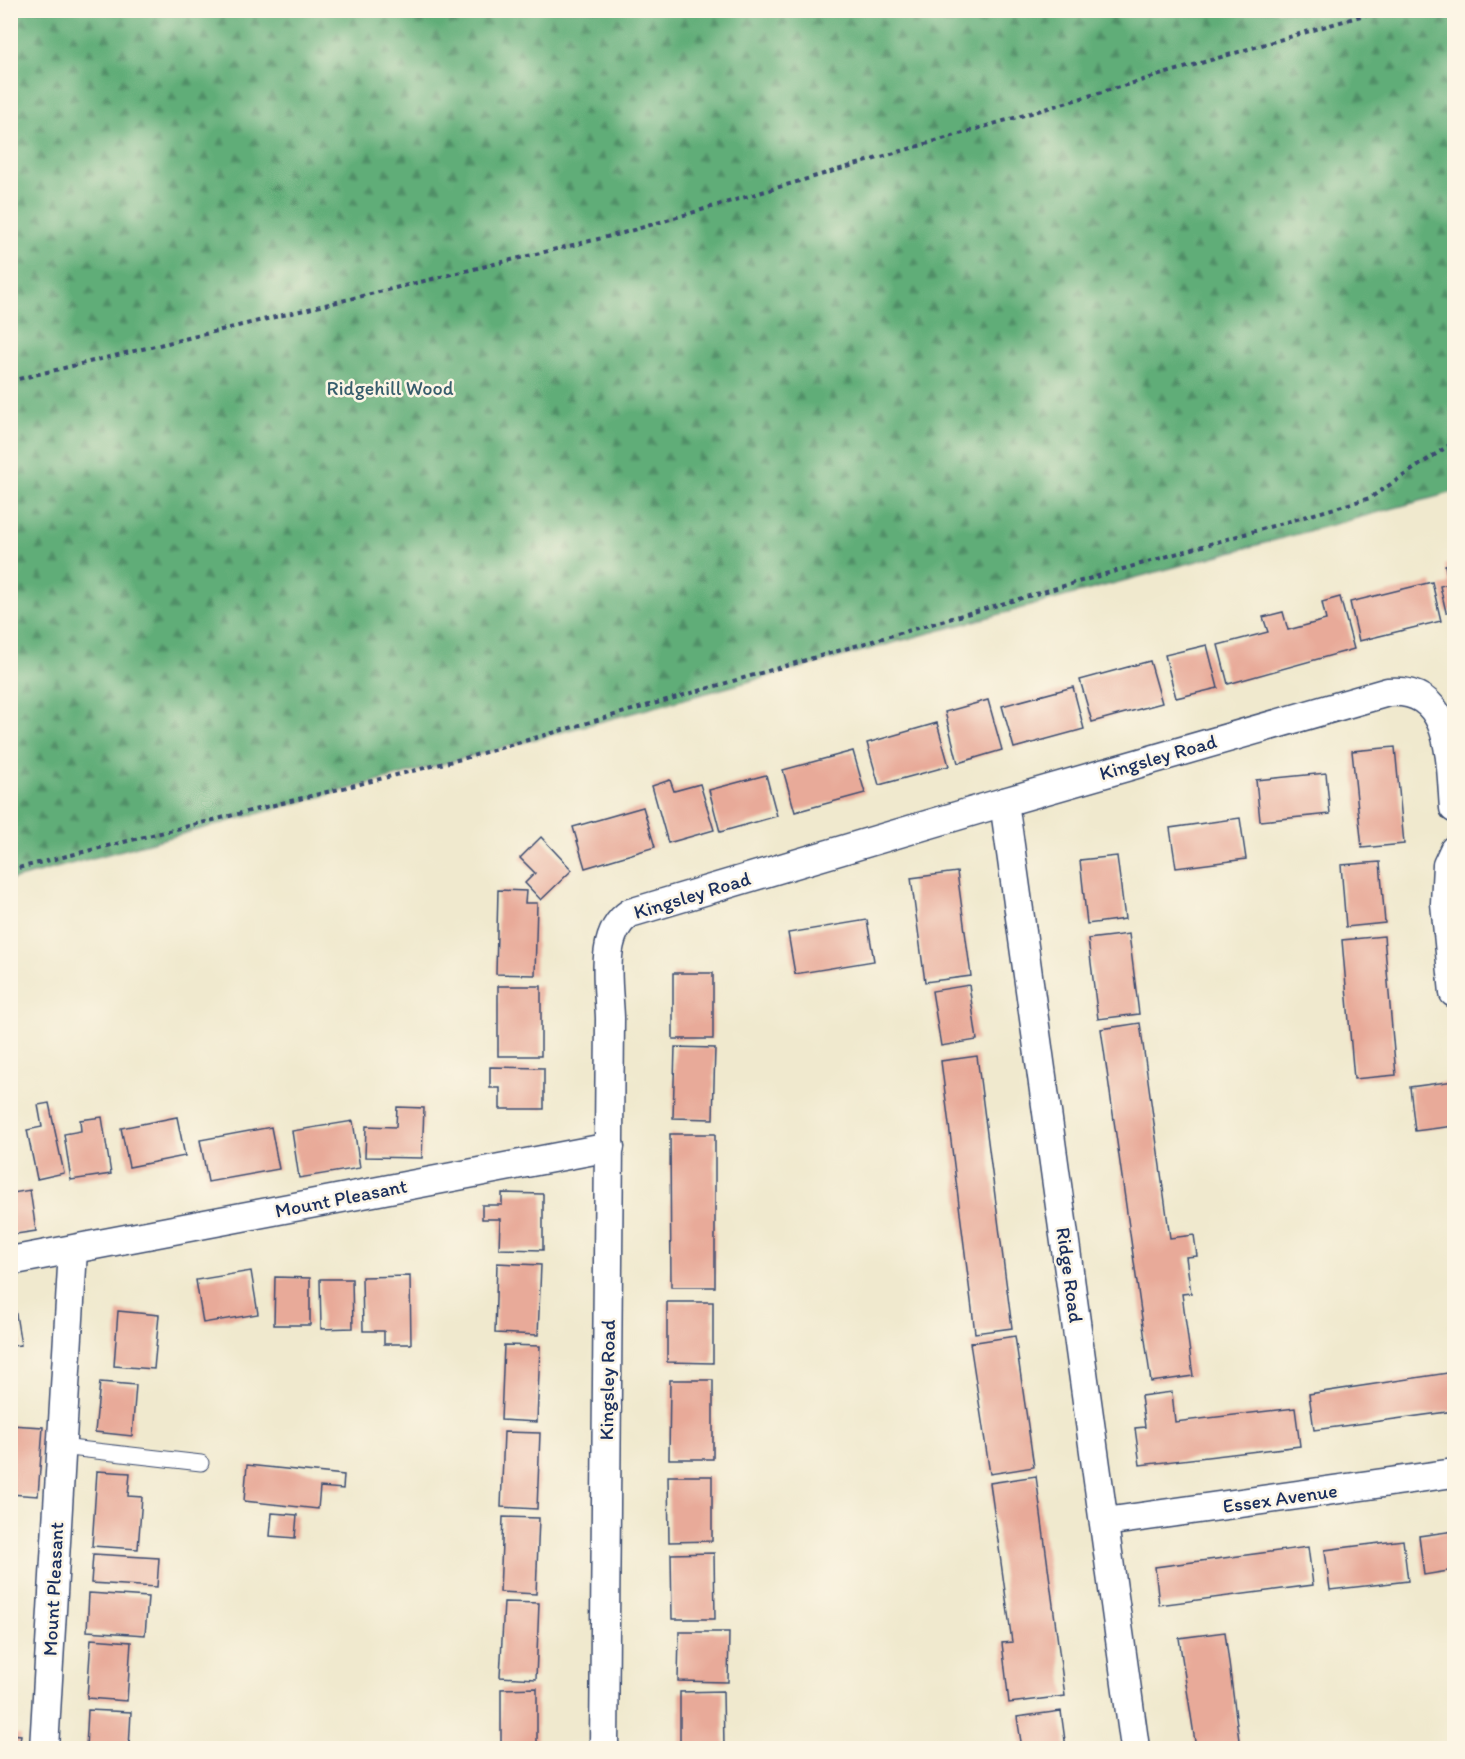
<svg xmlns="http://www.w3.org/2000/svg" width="1465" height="1759" viewBox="0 0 1465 1759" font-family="Itim,sans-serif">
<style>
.forest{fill:url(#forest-firs);stroke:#3e6e6b;stroke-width:1.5}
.building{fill:#e8aa99}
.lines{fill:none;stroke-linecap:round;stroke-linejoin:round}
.lane-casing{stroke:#3b4b6f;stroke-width:17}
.street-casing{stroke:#3b4b6f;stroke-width:31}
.path{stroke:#3b4b6f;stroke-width:4;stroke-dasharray:4.5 4.5;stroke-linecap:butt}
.lane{stroke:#fff;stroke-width:15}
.street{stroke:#fff;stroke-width:28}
.labels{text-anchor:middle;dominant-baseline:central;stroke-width:5;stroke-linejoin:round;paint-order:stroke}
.park-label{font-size:20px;fill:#375d6c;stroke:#fcf5e5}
.street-label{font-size:20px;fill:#1b2f5e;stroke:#fcf5e5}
</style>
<defs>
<pattern id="forest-firs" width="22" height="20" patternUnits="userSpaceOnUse" patternTransform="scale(1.5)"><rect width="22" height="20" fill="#61ad78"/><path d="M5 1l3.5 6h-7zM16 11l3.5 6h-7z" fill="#4f8d66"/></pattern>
</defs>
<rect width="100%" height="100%" fill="#fcf5e5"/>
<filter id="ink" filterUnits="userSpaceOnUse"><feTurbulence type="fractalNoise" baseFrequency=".0167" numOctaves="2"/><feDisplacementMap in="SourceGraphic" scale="12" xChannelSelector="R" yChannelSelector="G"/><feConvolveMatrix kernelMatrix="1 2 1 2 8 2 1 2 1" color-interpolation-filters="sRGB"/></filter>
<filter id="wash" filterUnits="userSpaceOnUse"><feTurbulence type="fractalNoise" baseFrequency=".008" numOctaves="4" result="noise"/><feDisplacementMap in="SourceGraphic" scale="24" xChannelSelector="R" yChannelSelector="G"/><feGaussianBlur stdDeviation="1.35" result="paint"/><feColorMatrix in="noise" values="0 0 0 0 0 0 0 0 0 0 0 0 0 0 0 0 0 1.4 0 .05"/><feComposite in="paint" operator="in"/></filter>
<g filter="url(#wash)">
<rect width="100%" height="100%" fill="#f0e9ce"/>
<path class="forest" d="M 11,10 L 1454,11 L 1454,492 L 11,880 Z"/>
<g id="blocks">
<g class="building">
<path d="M 1454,562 L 1454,610 L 1446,612 L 1440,586 L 1449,584 L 1445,565 Z"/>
<path d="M 1432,582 L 1441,621 L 1359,641 L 1350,602 Z"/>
<path d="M 1340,597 L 1354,649 L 1228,684 L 1218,645 L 1268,632 L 1263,617 L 1283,612 L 1288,630 L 1326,620 L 1322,602 Z"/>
<path d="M 1207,645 L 1218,688 L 1176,698 L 1165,655 Z"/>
<path d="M 1150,661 L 1162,703 L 1092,722 L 1080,680 Z"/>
<path d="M 1073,687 L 1084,729 L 1014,748 L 1002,706 Z"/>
<path d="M 988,700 L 1002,750 L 958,763 L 945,712 Z"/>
<path d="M 937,723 L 949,766 L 879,785 L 867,743 Z"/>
<path d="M 1395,747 L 1404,844 L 1362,848 L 1352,751 Z"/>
<path d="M 853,751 L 865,793 L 795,812 L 783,770 Z"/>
<path d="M 1326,773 L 1330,814 L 1260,821 L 1256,780 Z"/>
<path d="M 766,775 L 777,816 L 720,832 L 709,790 Z"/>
<path d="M 670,780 L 674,791 L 700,784 L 714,830 L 668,843 L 652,786 Z"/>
<path d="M 643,807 L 655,847 L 585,868 L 573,827 Z"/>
<path d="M 1240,818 L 1246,859 L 1176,868 L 1170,828 Z"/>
<path d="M 541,837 L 572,870 L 541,900 L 525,883 L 535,873 L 520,858 Z"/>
<path d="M 1117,856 L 1125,919 L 1087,924 L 1080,860 Z"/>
<path d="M 1380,862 L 1385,923 L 1346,927 L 1341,865 Z"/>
<path d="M 957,872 L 971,976 L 925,982 L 911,878 Z"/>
<path d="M 498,890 L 526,891 L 525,903 L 537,903 L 535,975 L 496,974 Z"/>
<path d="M 867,920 L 874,961 L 795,974 L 788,933 Z"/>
<path d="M 1129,934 L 1139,1014 L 1098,1019 L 1088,939 Z"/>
<path d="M 1384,936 L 1396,1075 L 1354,1079 L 1342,940 Z"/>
<rect x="673" y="973" width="40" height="66"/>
<path d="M 969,985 L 977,1040 L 941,1046 L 932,991 Z"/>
<rect x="498" y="986" width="43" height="70"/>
<path d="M 1140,1023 L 1170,1238 L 1194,1235 L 1197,1256 L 1186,1257 L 1191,1293 L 1182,1294 L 1193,1376 L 1151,1382 L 1101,1029 Z"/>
<path d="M 675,1047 L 715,1048 L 713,1119 L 673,1118 Z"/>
<path d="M 977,1056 L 1012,1328 L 975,1333 L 941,1061 Z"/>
<path d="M 490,1067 L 544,1068 L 544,1109 L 500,1109 L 500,1088 L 490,1088 Z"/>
<path d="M 1454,1081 L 1454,1126 L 1415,1131 L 1410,1087 Z"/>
<path d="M 49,1103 L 64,1173 L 37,1179 L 27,1130 L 42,1127 L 38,1105 Z"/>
<path d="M 397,1107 L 424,1108 L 422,1158 L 365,1157 L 366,1126 L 396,1127 Z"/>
<path d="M 102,1117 L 111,1174 L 71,1180 L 64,1134 L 81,1131 L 80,1120 Z"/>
<path d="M 177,1117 L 185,1156 L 129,1167 L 121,1128 Z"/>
<path d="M 353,1121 L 360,1168 L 299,1178 L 292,1131 Z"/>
<path d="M 271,1127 L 279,1169 L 208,1182 L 200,1140 Z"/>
<path d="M 670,1134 L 715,1134 L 715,1287 L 671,1287 Z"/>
<path d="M 10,1183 L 13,1193 L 30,1190 L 36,1231 L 10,1235 Z"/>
<path d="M 502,1193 L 543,1194 L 543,1250 L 499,1249 L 500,1219 L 482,1219 L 482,1205 L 502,1205 Z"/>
<path d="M 497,1263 L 541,1265 L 538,1335 L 495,1333 Z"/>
<path d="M 251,1271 L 258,1314 L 203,1323 L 196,1280 Z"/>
<path d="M 410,1276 L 411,1344 L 384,1344 L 384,1331 L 363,1331 L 362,1277 Z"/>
<path d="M 275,1277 L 310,1278 L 310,1325 L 274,1325 Z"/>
<path d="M 320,1279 L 352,1279 L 353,1328 L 321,1329 Z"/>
<path d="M 14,1302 L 21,1345 L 10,1346 L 10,1303 Z"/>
<path d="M 667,1302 L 713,1302 L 713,1363 L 667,1362 Z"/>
<path d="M 118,1311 L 159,1315 L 154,1369 L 114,1366 Z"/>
<path d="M 1015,1336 L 1034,1467 L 990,1474 L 970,1343 Z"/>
<path d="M 504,1345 L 540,1346 L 537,1422 L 501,1420 Z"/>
<path d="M 1454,1372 L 1454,1411 L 1314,1430 L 1309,1394 Z"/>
<path d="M 670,1380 L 713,1380 L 713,1459 L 669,1459 Z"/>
<path d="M 100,1382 L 136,1385 L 132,1436 L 95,1432 Z"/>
<path d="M 1172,1392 L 1175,1422 L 1295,1408 L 1300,1446 L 1140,1465 L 1135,1428 L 1145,1427 L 1141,1396 Z"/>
<path d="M 10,1425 L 43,1427 L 38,1496 L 10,1494 Z"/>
<path d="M 504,1432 L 540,1433 L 537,1509 L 501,1507 Z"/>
<path d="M 247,1465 L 344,1475 L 343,1489 L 320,1487 L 318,1509 L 244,1501 Z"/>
<path d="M 97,1471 L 130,1473 L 128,1496 L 142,1497 L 138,1549 L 92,1546 Z"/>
<path d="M 668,1476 L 712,1476 L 712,1541 L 669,1542 Z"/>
<path d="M 1036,1476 L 1065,1696 L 1009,1703 L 1002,1643 L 1012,1642 L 990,1483 Z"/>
<path d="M 272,1513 L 297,1515 L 295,1538 L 270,1536 Z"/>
<path d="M 503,1517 L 539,1518 L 536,1594 L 500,1592 Z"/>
<path d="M 1454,1531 L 1454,1570 L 1424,1575 L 1419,1536 Z"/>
<path d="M 1403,1540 L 1408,1581 L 1330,1590 L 1325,1550 Z"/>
<path d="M 1308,1547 L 1313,1585 L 1159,1605 L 1155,1567 Z"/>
<path d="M 714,1553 L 715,1619 L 672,1619 L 671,1554 Z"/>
<path d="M 93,1554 L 159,1558 L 157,1587 L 91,1583 Z"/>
<path d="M 89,1593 L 148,1597 L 145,1635 L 87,1631 Z"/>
<path d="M 504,1602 L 539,1603 L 536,1679 L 500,1677 Z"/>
<path d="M 679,1632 L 729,1632 L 728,1682 L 678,1681 Z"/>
<path d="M 1225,1632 L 1240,1748 L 1196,1748 L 1179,1638 Z"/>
<path d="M 91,1639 L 131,1642 L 127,1701 L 87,1698 Z"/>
<path d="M 537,1688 L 537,1748 L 501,1748 L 501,1689 Z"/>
<path d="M 723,1691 L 724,1748 L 680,1748 L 680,1692 Z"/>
<path d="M 88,1710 L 131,1712 L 129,1748 L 86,1748 Z"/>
<path d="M 1061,1711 L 1066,1748 L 1022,1748 L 1017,1717 Z"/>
<path d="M 10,1734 L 21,1735 L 19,1748 L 10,1748 Z"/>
</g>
</g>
</g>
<g filter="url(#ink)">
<use href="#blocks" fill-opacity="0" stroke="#3b4b6f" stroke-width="1.5"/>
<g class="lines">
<defs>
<path id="lane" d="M 61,1447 L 201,1463"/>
<g id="street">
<path d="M 1004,802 L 1135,1748"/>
<path d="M 1454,850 L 1447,865 L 1445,903 L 1454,993"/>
<path d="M 10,1261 L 610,1147"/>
<path d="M 1105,1522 L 1454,1473"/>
<path d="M 44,1748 L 73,1250"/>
<path d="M 604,1748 L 610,1018 C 609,985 598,934 630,913 L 1004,802 L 1388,692 C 1454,686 1450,763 1454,808"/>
</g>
</defs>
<use href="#lane" class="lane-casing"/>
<use href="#street" class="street-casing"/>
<g class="path">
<path d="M 10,381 L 623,233 L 1381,10"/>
<path d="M 10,870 L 465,758 L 1370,498 L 1454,442"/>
</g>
<use href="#lane" class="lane"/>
<use href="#street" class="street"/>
</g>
</g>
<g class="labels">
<g class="park-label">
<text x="390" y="388">Ridgehill Wood</text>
</g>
<g class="street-label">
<text transform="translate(1158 757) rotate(-16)">Kingsley Road</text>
<text transform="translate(692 895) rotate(-17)">Kingsley Road</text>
<text transform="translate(341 1198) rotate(-11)">Mount Pleasant</text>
<text transform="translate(1070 1275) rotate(82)">Ridge Road</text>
<text transform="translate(607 1380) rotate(-89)">Kingsley Road</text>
<text transform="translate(1280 1498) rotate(-8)">Essex Avenue</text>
<text transform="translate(53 1589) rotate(-87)">Mount Pleasant</text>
</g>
</g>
<rect width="1465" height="1759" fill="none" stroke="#fcf5e5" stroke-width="36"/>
</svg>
